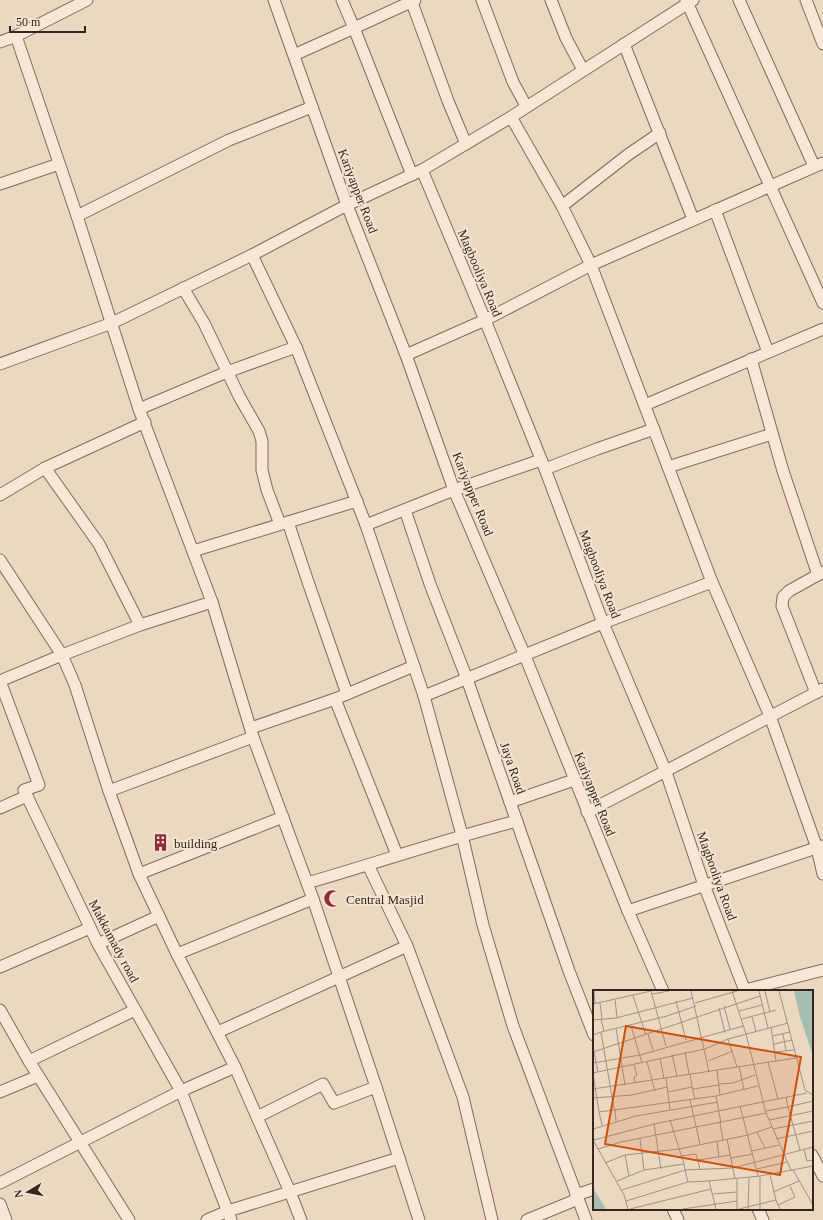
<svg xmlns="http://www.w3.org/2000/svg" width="823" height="1220" viewBox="0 0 823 1220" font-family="Georgia,serif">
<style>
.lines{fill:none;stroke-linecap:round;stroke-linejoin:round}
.street-casing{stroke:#856959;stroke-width:13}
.street{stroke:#f7e7d4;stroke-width:11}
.labels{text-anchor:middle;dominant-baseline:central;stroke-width:4;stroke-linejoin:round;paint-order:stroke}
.street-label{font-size:13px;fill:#35251d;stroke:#f4e4d0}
.poi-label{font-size:13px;fill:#35251d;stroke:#f4e4d0;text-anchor:start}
.inset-road{fill:none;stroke:#a3907f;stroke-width:1}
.view{fill:#cd510f;fill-opacity:0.15;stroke:#cd510f;stroke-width:2}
.inset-edge{fill:none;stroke:#35251d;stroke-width:2}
</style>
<rect width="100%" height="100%" fill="#ecd8c1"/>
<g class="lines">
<defs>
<g id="street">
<path d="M 274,0 L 347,205 L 406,355 L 454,490 L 525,656 L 628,911 L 663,991"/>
<path d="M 342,0 L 354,28 L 415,0"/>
<path d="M 411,0 L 448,101 L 466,144"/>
<path d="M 482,0 L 513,82 L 526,106"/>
<path d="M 551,0 L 566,38 L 583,70"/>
<path d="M 686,0 L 823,303"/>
<path d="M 739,0 L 814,166"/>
<path d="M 806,0 L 823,44"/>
<path d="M 16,36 L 77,216 L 139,409 L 212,602 L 253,737 L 313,899 L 376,1087 L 419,1220"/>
<path d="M 0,42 L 16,36 L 87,0"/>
<path d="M 624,44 L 693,219"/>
<path d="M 294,55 L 354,28 L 412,175"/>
<path d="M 511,117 L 562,206 L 591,265 L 712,582 L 770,716 L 817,848 L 823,874"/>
<path d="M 422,170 L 485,320 L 545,469 L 603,623 L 666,772 L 704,885 L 745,991"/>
<path d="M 0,184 L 59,164"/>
<path d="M 562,206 L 629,154 L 660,133"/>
<path d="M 715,210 L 768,352"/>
<path d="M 77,216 L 229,140 L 312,107"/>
<path d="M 252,255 L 296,347 L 366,525 L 424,696 L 462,835 L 483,925 L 513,1026 L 586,1220"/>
<path d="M 183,288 L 204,323 L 239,396 L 259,431 L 262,441 L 262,470 L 267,490 L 280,524"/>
<path d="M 406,355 L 485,320 L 591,265 L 823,163"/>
<path d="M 751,359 L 783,471 L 818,575"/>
<path d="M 0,364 L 112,323 L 252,255 L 347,205 L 422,170 L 511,117 L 693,0"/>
<path d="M 645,405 L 823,329"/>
<path d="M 139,409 L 227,372 L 296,347"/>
<path d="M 668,467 L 772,434"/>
<path d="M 45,468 L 99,544 L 140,625"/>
<path d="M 545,469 L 597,449 L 654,429"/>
<path d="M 0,495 L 45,468 L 145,422"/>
<path d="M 405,510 L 430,584 L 467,679 L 510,802 L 569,971 L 594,1035"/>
<path d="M 288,522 L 307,579 L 347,694"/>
<path d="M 366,525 L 454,490 L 541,460"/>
<path d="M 193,551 L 357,501"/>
<path d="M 0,560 L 62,655 L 75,685 L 109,791 L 139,874 L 177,954 L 235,1067 L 290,1192 L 301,1220"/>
<path d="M 0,681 L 39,785 L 24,790 L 98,944 L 181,1091 L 231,1220"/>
<path d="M 0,681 L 62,655 L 140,625 L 212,602"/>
<path d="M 816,693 L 782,606 L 783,597 L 789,591 L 823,572"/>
<path d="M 424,696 L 603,623 L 712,582"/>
<path d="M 251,728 L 335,699"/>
<path d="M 109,791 L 253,737"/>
<path d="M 510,802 L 574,780"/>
<path d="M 0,808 L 27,796"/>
<path d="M 587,812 L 823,689"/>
<path d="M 397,855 L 335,699 L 414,666"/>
<path d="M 368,865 L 407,946 L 463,1097 L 492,1220"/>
<path d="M 139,874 L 283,817"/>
<path d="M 307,883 C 377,863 446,839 517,821"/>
<path d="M 628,911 L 822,846"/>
<path d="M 98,944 L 159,916"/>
<path d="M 177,954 L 313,899"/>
<path d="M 0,967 L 90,928"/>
<path d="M 745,990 L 823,970"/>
<path d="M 0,1010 L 29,1061 L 129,1220"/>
<path d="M 218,1032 L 407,946"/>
<path d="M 29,1061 L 135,1010"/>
<path d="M 0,1092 L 38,1076"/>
<path d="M 257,1117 L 323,1084 L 334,1103 L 376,1087"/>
<path d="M 812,1155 L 823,1176"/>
<path d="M 0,1183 L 181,1091 L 235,1067"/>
<path d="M 576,1195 L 594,1189"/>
<path d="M 0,1204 L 6,1220"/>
<path d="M 673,1209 L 678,1220"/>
<path d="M 758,1209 L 763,1220"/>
<path d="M 207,1220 L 228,1211 L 399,1158"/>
<path d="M 527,1220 L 578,1199"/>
</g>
</defs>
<use href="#street" class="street-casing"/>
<use href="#street" class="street"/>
</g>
<defs>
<symbol id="building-bare" viewBox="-9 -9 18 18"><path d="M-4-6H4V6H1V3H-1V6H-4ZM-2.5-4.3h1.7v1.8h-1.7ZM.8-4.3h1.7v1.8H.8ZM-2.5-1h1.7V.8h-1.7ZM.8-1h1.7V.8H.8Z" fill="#922b3d" stroke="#f4e4d0" stroke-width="2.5" paint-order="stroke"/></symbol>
<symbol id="mosque-bare" viewBox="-9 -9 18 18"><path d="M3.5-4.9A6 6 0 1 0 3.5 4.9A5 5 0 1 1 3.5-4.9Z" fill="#922b3d" stroke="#f4e4d0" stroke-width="2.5" paint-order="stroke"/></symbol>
</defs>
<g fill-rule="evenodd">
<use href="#building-bare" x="148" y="830" width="25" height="25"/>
<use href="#mosque-bare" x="320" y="886" width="25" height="25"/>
</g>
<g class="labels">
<g class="street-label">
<text transform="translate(358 191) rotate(69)">Kariyapper Road</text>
<text transform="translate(480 273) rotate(67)">Magbooliya Road</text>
<text transform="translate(473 494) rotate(68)">Kariyapper Road</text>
<text transform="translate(600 574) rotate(69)">Magbooliya Road</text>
<text transform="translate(513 768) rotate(71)">Jaya Road</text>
<text transform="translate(595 794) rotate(68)">Kariyapper Road</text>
<text transform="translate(717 876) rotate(70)">Magbooliya Road</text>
<text transform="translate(114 941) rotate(62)">Makkamady road</text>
</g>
<g class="poi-label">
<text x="174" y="843">building</text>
<text x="346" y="899">Central Masjid</text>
</g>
</g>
<g transform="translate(593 990)">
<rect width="220" height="220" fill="#ecd8c1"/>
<path d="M 201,1 L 220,1 L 220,66 L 207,27 ZM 0,198 L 12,217 L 12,219 L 0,219 Z" fill="#a4bfb2"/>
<path class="inset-road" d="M 1,1 L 2,14M 58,1 L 73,56M 98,1 L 116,82M 139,1 L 153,44 L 173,123 L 198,180M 166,1 L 175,38M 172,1 L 177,22M 186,1 L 212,100 L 220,105M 59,4 L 76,1M 40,6 L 53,45M 22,10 L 24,27M 83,11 L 93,50M 7,13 L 9,29M 102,13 L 144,1M 0,14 L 58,1M 131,16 L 137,39M 126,18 L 132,43M 146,21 L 169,15M 159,27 L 163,41M 8,29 L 11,41M 149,29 L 183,20M 0,30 L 23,28 L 100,8M 38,36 L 49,73M 178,37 L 183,71M 23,38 L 32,95M 8,42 L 74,26 L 103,16M 55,44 L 60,60M 190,44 L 193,61M 0,45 L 8,42 L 21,119M 180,46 L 197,42M 135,49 L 144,77M 181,54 L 199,50M 0,57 L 5,82M 0,62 L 167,6M 92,62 L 96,84M 182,62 L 201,60M 79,64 L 84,86M 67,68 L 71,89M 115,71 L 140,61M 54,72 L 62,101M 175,72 L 185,109M 0,73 L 47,65 L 150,36M 41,75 L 44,85 L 41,87 L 42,93M 146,76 L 151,100M 124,80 L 127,105M 0,83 L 112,59 L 135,49 L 195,33M 0,84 L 6,122M 97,84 L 99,97M 73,88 L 77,120M 126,94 L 140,93 L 162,85M 0,99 L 203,68M 100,99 L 126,95M 75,102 L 99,97 L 102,109M 123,106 L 128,133M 0,108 L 39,105 L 74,97M 97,110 L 107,154M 147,116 L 165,186M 22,119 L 23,131M 173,121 L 195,117 L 193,107M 77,130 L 91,174M 176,130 L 220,121M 127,133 L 130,150M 61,134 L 68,179M 9,135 L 6,122 L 123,106 L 165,96M 0,139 L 43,126 L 125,112M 180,139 L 200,135 L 195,117 L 220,111M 164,142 L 172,158M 47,149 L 51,180M 134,149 L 142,189M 183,149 L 220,141M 0,150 L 31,205 L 35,219M 1,150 L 61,134 L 214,103M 124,151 L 126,167M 5,159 L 28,152 L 173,123M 211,159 L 214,171 L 220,170M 207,160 L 200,135 L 220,131M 159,161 L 186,155M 32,165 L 36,186M 88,166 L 103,164 L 107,179M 138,168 L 160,164M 105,170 L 138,165M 12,173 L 32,165 L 86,159 L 155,145 L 179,137M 164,179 L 194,172M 200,180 L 220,215M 177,185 L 183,210M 167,186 L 167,219M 144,189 L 144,219M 24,191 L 51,180 L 91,174 L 92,180 L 140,178 L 220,157M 29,200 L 92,180 L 95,192M 180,202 L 206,191M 120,204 L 144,202M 33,211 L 95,192 L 116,191M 185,215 L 202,207 L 197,196M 37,219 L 118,199M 90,219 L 144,211M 123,219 L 116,191 L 167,186 L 220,176M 146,219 L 183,210 L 187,219M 155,219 L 156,188"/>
<path class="view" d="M 33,36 L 208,67 L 187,185 L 12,154 Z"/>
<rect width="220" height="220" class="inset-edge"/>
</g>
<g transform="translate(28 1192) rotate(260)" stroke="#f4e4d0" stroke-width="3" paint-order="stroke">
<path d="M0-3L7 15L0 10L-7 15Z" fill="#35251d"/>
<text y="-6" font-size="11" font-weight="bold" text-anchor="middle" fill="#35251d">N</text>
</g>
<path d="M10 26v6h75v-6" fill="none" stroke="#35251d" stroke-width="2"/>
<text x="16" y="26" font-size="12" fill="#35251d" stroke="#f4e4d0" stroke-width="3" paint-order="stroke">50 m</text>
</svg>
